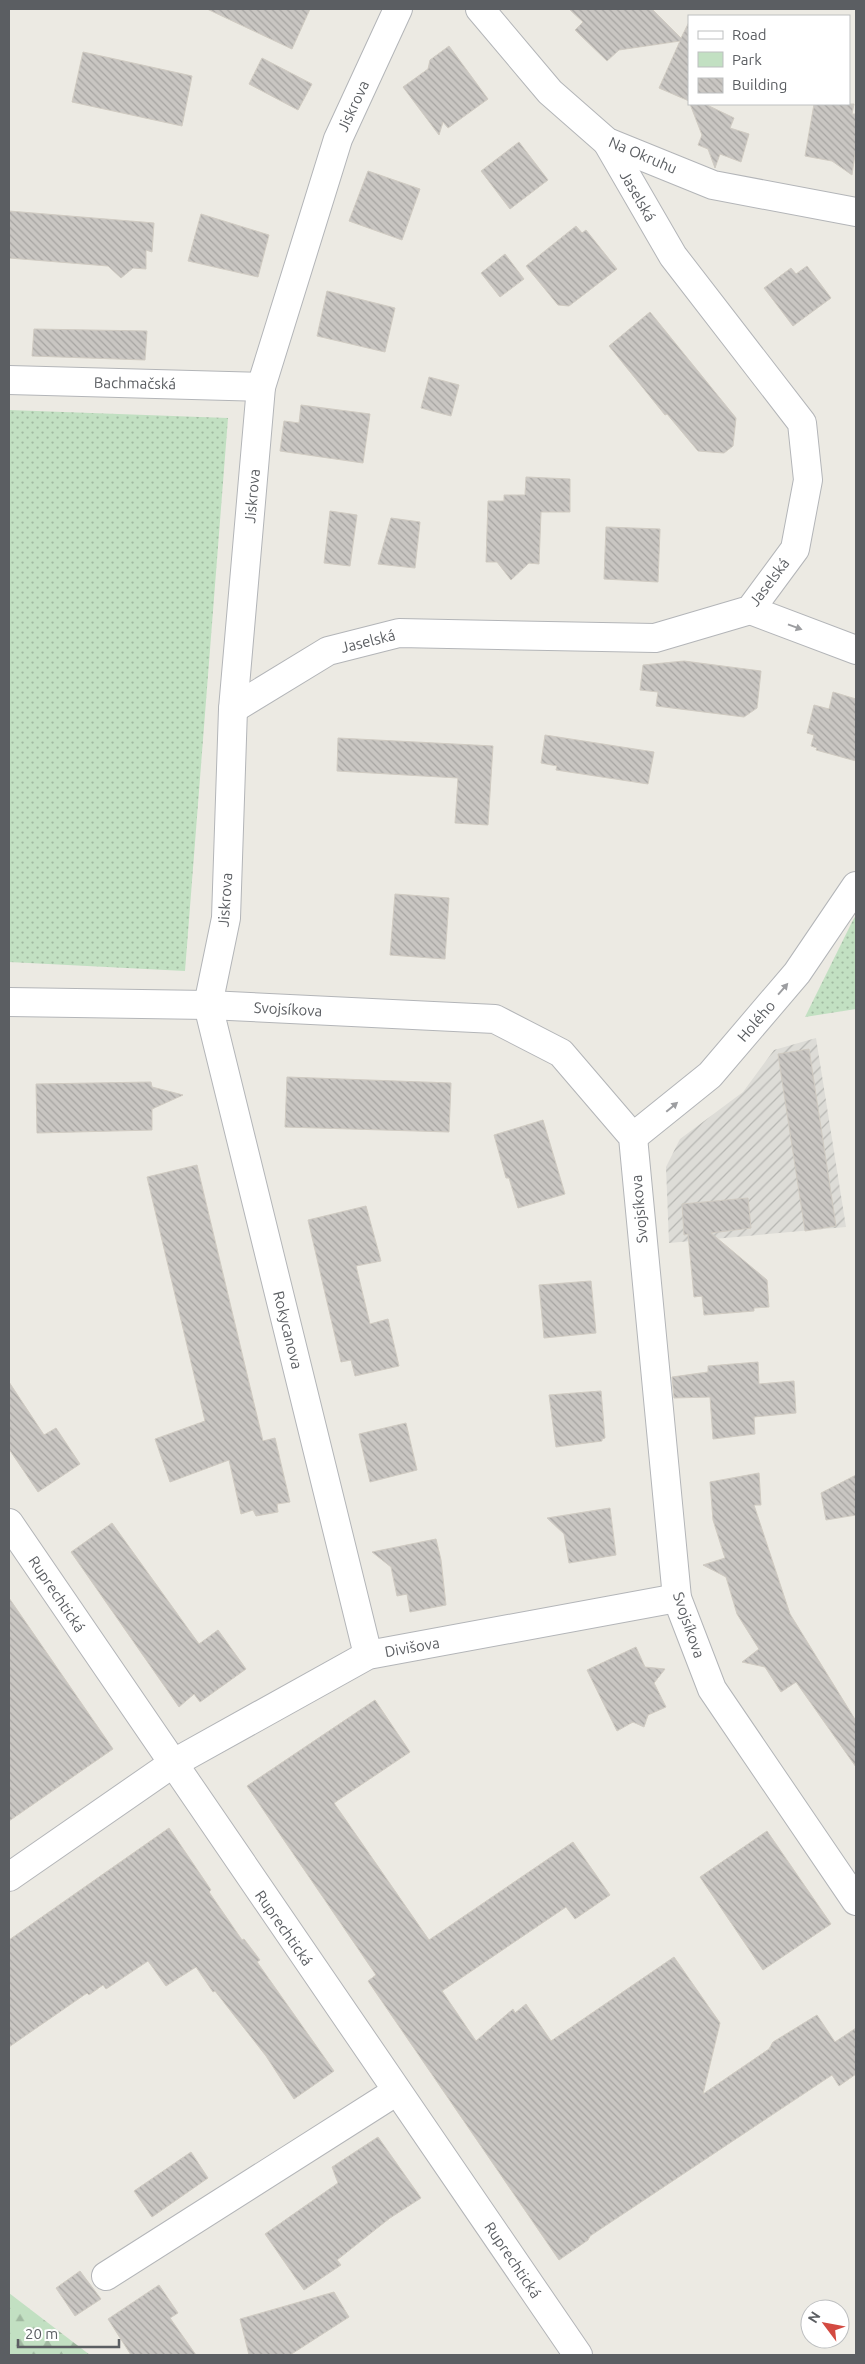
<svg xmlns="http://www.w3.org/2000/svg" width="865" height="2364" viewBox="0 0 865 2364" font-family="Ubuntu,sans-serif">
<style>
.industrial{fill:url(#industrial-furrows)}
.green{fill:url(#green-dots)}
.forest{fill:url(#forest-firs)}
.building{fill:url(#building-back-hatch);stroke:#d0cbc2}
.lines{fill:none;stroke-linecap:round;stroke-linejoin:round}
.minor-casing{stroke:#b3b5b8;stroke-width:30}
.minor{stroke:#fff;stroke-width:28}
.oneway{fill:#9d9ea1}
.labels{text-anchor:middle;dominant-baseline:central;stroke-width:4.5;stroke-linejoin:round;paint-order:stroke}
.street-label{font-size:15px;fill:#5b5e62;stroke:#fff}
</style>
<defs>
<pattern id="industrial-furrows" width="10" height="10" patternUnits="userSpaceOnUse" patternTransform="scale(1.25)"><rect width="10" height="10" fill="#dddcd7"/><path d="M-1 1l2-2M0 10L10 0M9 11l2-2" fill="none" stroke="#b6b6b2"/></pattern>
<pattern id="green-dots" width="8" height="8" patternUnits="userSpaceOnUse" patternTransform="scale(1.25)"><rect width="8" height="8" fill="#c2e0c2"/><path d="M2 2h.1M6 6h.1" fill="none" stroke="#a1b9a1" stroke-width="1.8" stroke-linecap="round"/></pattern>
<pattern id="forest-firs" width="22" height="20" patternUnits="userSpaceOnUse" patternTransform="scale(1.25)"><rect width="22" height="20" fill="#c2e0c2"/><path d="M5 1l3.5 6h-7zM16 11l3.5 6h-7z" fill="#a1b9a1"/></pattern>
<pattern id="building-back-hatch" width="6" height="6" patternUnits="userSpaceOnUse" patternTransform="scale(1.25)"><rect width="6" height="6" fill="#c9c6c2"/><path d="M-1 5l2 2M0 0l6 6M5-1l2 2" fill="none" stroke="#a6a4a1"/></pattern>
</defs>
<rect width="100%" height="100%" fill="#eceae3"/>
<path class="industrial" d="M 816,1038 L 846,1227 L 669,1243 L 666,1167 L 680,1139 L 743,1092 L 774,1050 Z"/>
<g class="green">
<path d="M 9,410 L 228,418 L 185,971 L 9,962 Z"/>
<path d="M 856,915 L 856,1009 L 805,1017 L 852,922 Z"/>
</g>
<path class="forest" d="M 9,2293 L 90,2355 L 9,2355 Z"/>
<g class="building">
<path d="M 207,9 L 310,9 L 292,49 Z"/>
<path d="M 569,9 L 652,9 L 681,38 L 689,22 L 689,101 L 659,88 L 680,41 L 619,50 L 607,61 L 575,30 L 583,22 Z"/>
<path d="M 449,46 L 488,99 L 448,128 L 443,122 L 439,135 L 403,87 L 428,69 L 430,60 Z"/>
<path d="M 83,52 L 192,76 L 182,126 L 72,102 Z"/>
<path d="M 262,58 L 312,84 L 298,110 L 249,84 Z"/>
<path d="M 690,104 L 705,104 L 734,118 L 730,128 L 749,134 L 741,162 L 720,154 L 715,168 L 708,149 L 698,145 L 702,135 Z"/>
<path d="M 814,104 L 854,104 L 852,114 L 856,114 L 856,147 L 852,175 L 832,161 L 805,156 Z"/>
<path d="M 519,142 L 548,180 L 510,209 L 481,171 Z"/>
<path d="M 368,171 L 420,189 L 402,240 L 349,221 Z"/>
<path d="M 9,211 L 154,223 L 152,252 L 146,250 L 146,269 L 133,268 L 121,278 L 108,266 L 9,258 Z"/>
<path d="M 201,214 L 269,235 L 258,277 L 188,261 Z"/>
<path d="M 576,226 L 582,233 L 586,230 L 617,269 L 569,306 L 558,305 L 526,266 Z"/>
<path d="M 505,254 L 524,279 L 500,297 L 481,273 Z"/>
<path d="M 807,266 L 831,298 L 793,326 L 764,288 L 791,268 L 796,274 Z"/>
<path d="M 327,291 L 395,308 L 385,352 L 317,336 Z"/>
<path d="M 650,312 L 736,418 L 733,446 L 724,453 L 698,451 L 667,414 L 665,415 L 609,346 Z"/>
<path d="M 34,329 L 147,331 L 145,360 L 32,356 Z"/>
<path d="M 429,377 L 459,385 L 451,416 L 421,408 Z"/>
<path d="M 301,405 L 370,414 L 363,463 L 280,451 L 284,421 L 299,423 Z"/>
<path d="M 526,477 L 570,479 L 570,512 L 541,512 L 539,564 L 529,563 L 511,580 L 497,562 L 486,562 L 488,501 L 504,501 L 504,495 L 525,495 Z"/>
<path d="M 330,511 L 357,515 L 350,566 L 324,563 Z"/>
<path d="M 391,518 L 420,522 L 415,568 L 378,564 Z"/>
<path d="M 606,527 L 660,529 L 658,582 L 604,579 Z"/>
<path d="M 684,661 L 761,671 L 757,708 L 744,717 L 656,706 L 658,692 L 640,690 L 643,665 Z"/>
<path d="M 833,692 L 856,699 L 856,761 L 816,750 L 817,748 L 811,746 L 814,735 L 807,733 L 814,705 L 829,709 Z"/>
<path d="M 545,735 L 654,752 L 648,784 L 556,770 L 557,766 L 541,763 Z"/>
<path d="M 338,738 L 493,746 L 488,825 L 455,823 L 458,778 L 337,771 Z"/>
<path d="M 395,894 L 449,898 L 445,959 L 390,955 Z"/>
<path d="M 809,1049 L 836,1226 L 805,1231 L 778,1054 Z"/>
<path d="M 287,1077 L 451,1083 L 449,1132 L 285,1127 Z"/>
<path d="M 151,1082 L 152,1087 L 183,1095 L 152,1109 L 152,1130 L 37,1133 L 36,1084 Z"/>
<path d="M 543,1120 L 565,1194 L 518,1208 L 509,1178 L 506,1178 L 494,1135 Z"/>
<path d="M 197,1165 L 263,1441 L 275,1438 L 290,1502 L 277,1504 L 278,1512 L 256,1516 L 253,1510 L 241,1514 L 229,1460 L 170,1482 L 155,1439 L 205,1421 L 147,1177 Z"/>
<path d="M 748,1198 L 751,1228 L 711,1233 L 767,1280 L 769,1307 L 754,1308 L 754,1311 L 704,1315 L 702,1296 L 694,1297 L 688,1234 L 684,1235 L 682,1204 Z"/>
<path d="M 366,1206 L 381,1261 L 356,1266 L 370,1324 L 388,1319 L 399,1366 L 355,1376 L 351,1360 L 341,1362 L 308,1220 Z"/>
<path d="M 591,1281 L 596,1333 L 544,1338 L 539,1285 Z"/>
<path d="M 758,1362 L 759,1384 L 794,1381 L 796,1413 L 754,1417 L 755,1434 L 713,1439 L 710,1397 L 674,1398 L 672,1377 L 708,1372 L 708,1366 Z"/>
<path d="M 9,1382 L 44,1435 L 56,1428 L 80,1464 L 38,1492 L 9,1449 Z"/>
<path d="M 601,1391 L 605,1438 L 602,1439 L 602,1441 L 556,1447 L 549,1395 Z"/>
<path d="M 406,1423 L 417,1470 L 370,1482 L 359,1434 Z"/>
<path d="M 759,1473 L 761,1505 L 754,1505 L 790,1614 L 856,1721 L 856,1767 L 796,1682 L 781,1692 L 765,1667 L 742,1662 L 759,1649 L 737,1614 L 726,1577 L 703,1565 L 725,1558 L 713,1520 L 710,1482 Z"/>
<path d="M 856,1475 L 856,1515 L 826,1520 L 821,1493 Z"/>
<path d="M 610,1508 L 616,1555 L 569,1563 L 564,1534 L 547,1518 Z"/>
<path d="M 112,1523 L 199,1644 L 218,1630 L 246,1669 L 200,1702 L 194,1694 L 179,1707 L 71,1552 Z"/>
<path d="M 436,1539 L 441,1560 L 446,1605 L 410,1612 L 407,1594 L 397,1596 L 391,1567 L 372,1552 Z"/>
<path d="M 9,1598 L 113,1749 L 9,1821 Z"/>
<path d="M 636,1647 L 645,1667 L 665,1669 L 654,1683 L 666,1707 L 648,1715 L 644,1727 L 633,1722 L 617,1731 L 587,1670 Z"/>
<path d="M 375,1700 L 410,1752 L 334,1803 L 429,1940 L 573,1842 L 610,1895 L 575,1919 L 566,1907 L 442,1991 L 476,2041 L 513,2009 L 515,2013 L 526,2004 L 551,2041 L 674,1957 L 720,2023 L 703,2094 L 769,2049 L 773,2042 L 817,2015 L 835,2042 L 856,2028 L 856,2074 L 839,2086 L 832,2075 L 590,2236 L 588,2240 L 559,2260 L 368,1981 L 376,1975 L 247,1786 Z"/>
<path d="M 169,1828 L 211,1890 L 209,1892 L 242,1940 L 244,1939 L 260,1960 L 257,1962 L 334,2071 L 294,2099 L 266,2056 L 215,1991 L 213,1992 L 196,1967 L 166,1986 L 148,1961 L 106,1989 L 103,1985 L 89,1995 L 87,1993 L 9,2047 L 9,1940 Z"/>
<path d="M 767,1831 L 831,1924 L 763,1970 L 700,1877 Z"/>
<path d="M 378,2137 L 421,2198 L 390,2218 L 337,2260 L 341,2265 L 304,2290 L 265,2234 L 338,2183 L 332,2167 Z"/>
<path d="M 191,2152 L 208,2178 L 152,2217 L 134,2191 Z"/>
<path d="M 80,2271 L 101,2299 L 75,2316 L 56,2288 Z"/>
<path d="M 159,2285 L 178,2313 L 170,2318 L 196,2355 L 131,2355 L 108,2319 Z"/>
<path d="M 334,2292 L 349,2317 L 290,2355 L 249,2355 L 240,2319 Z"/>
</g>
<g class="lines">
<defs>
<g id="minor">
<path d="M 480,9 L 550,92 L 607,142 L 713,185 L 856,212"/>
<path d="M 9,380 L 261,387"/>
<path d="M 750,610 L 856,650"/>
<path d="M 233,709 L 328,651 L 399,633 L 655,638 L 750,610 L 795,549 L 808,480 L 802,423 L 673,256 L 607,142"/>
<path d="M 9,1002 L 208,1005 L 495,1019 L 561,1053 L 633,1137 L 677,1598 L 712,1689 L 856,1901"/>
<path d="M 633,1137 L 710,1075 L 797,973 L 856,886"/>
<path d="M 9,1523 L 578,2355"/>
<path d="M 368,1655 L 208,1005 L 226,918 L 233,709 L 261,387 L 338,139 L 398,9"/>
<path d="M 9,1877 L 172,1764 L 368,1655 L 677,1598"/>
<path d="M 106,2276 L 397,2091"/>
</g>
</defs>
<use href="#minor" class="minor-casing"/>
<use href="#minor" class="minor"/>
</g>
<defs><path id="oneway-solid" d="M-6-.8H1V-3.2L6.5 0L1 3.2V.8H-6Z" transform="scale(1.25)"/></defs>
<g class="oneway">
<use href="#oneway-solid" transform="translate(795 627) rotate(20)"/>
<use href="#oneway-solid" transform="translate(783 989) rotate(-49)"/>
<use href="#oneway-solid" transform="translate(672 1107) rotate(-40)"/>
</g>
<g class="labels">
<g class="street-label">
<text transform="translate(353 106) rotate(-65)">Jiskrova</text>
<text transform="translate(643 155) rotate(23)">Na Okruhu</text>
<text transform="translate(638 196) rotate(60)">Jaselská</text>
<text transform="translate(135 383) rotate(1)">Bachmačská</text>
<text transform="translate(252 496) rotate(-85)">Jiskrova</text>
<text transform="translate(769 582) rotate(-53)">Jaselská</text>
<text transform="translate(368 641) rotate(-14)">Jaselská</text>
<text transform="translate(225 900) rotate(-86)">Jiskrova</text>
<text transform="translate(288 1009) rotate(3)">Svojsíkova</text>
<text transform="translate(756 1021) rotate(-49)">Holého</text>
<text transform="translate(639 1209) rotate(-95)">Svojsíkova</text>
<text transform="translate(288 1330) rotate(76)">Rokycanova</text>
<text transform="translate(57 1594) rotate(56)">Ruprechtická</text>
<text transform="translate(689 1625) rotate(71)">Svojsíkova</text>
<text transform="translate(412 1647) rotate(-10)">Divišova</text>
<text transform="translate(284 1928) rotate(55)">Ruprechtická</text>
<text transform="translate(513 2260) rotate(56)">Ruprechtická</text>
</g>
</g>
<rect width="865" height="2364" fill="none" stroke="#5b5e62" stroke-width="20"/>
<rect x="688" y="15" width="162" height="90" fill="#ffffff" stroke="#bdbfc0"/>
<rect x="698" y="31" width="25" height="8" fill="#ffffff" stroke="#bdbfc0"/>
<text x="732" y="40" font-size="15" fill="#5b5e62">Road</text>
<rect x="698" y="52" width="25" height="15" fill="#c2e0c2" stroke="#bdbfc0"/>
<text x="732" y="65" font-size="15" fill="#5b5e62">Park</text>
<rect x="698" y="78" width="25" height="15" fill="url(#building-back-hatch)" stroke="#bdbfc0"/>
<text x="732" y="90" font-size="15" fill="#5b5e62">Building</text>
<g transform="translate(825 2324) rotate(302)"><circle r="24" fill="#ffffff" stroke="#bdbfc0"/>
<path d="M0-4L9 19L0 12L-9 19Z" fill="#d34a41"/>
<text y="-8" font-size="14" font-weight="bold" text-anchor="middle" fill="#5b5e62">N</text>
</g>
<path d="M18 2339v8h101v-8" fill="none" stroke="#5b5e62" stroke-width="2.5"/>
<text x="25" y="2339" font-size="15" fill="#5b5e62" stroke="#ffffff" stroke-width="4" paint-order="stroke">20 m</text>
</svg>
